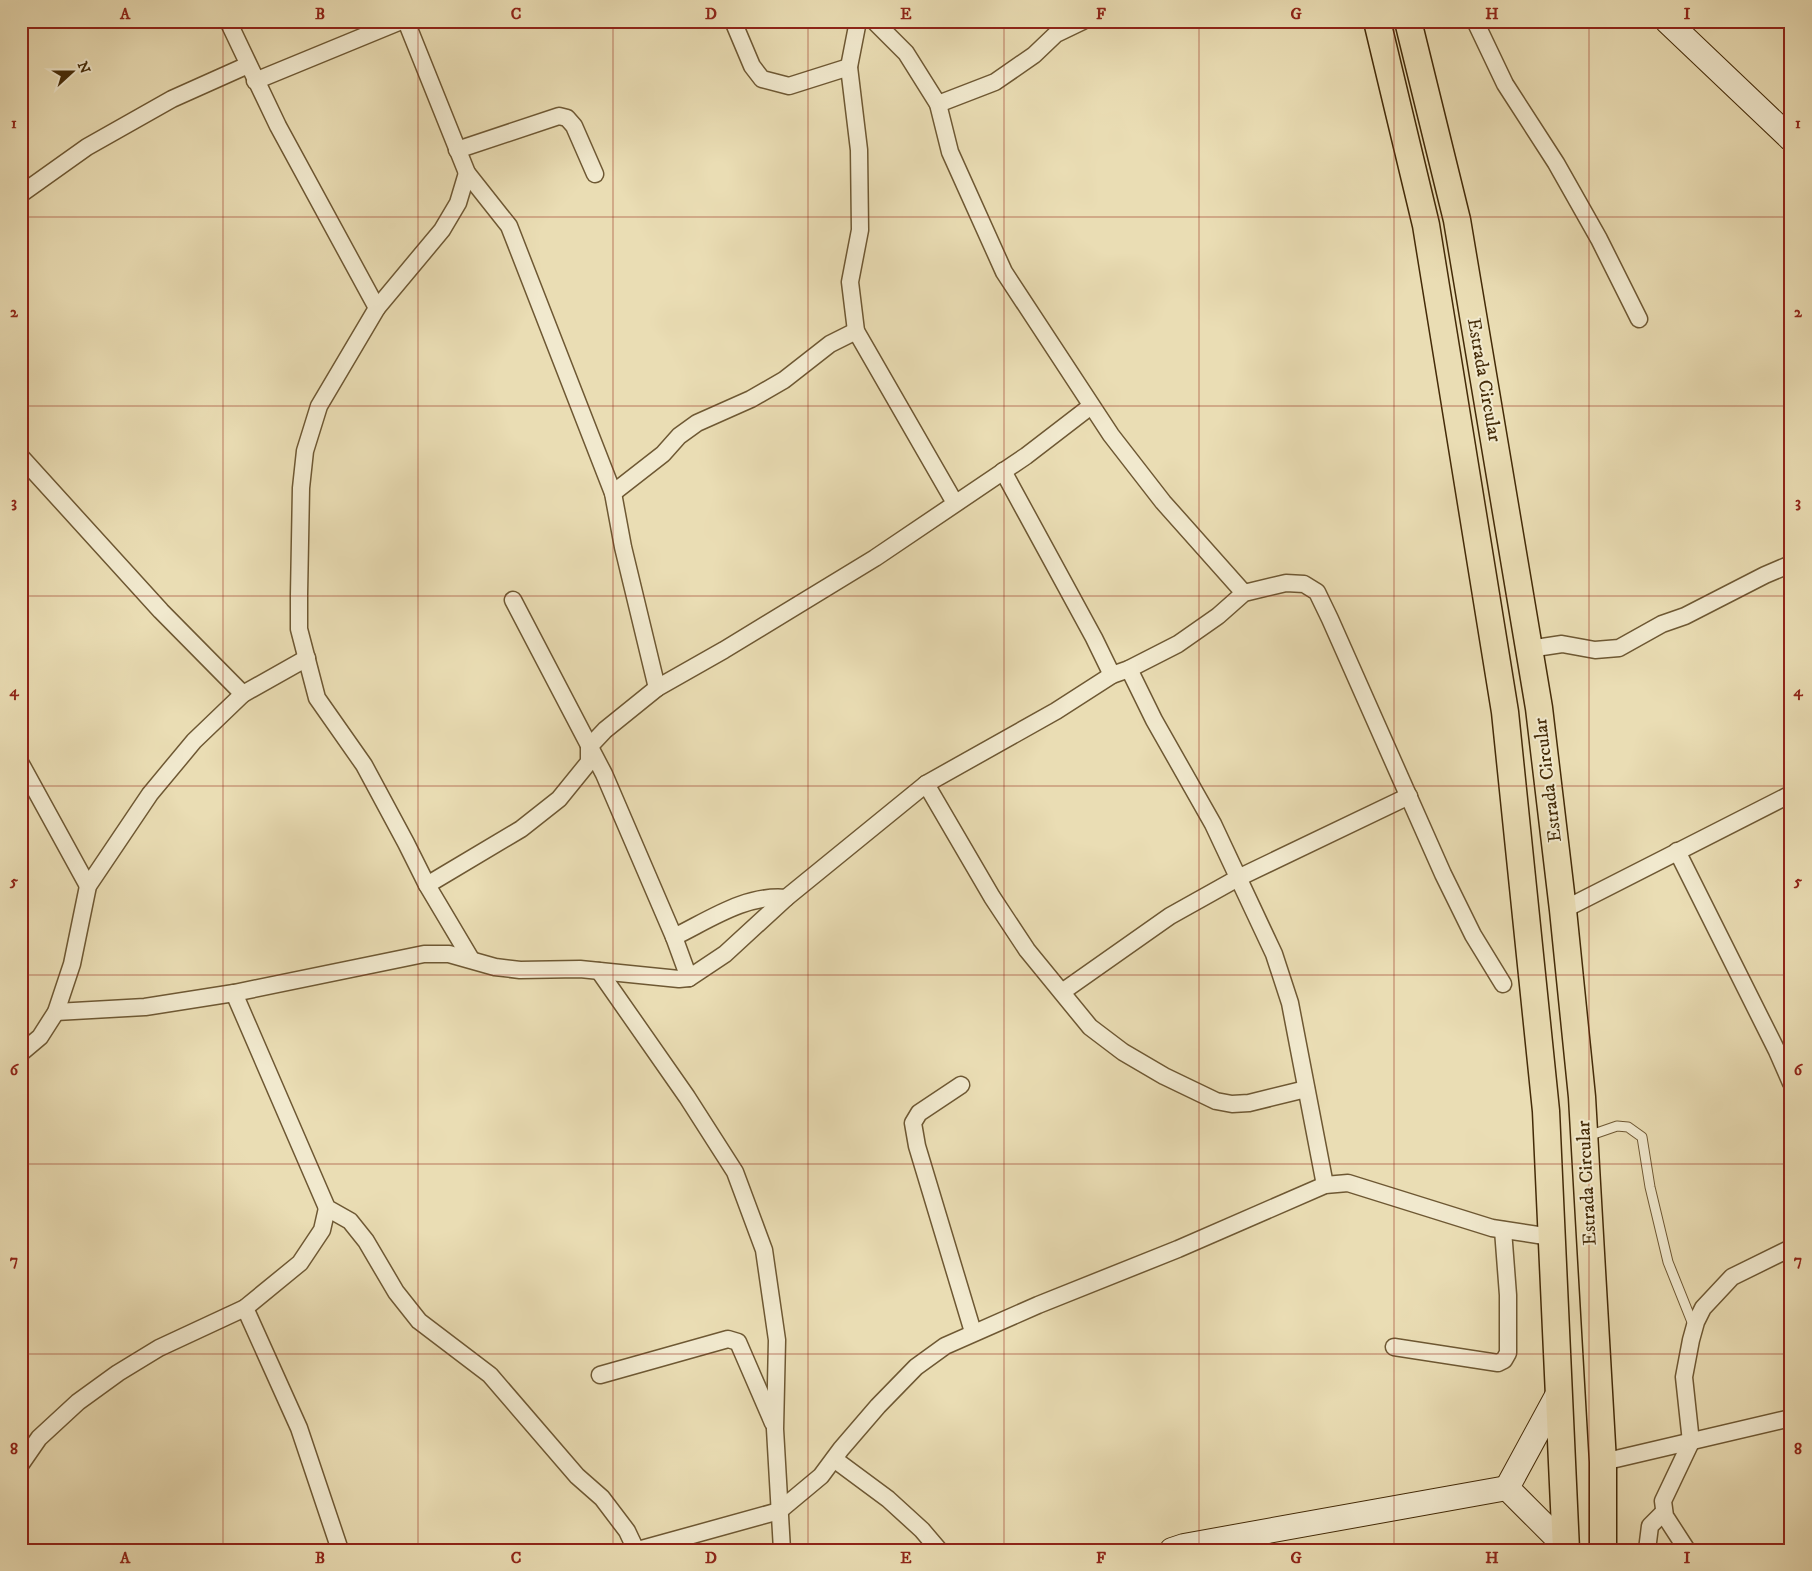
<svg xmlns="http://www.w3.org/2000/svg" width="1812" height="1571" viewBox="0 0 1812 1571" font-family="'IM FELL DW Pica',serif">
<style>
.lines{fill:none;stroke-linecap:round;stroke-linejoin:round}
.lane-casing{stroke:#6e5833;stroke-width:11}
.street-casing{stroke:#6e5833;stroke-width:19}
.secondary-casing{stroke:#442b08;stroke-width:26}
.primary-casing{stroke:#442b08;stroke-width:29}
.lane{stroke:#f1e9ce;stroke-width:9}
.street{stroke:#f1e9ce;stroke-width:16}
.secondary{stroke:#f1e9ce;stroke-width:24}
.primary{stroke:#eaddb4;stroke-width:26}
.grid{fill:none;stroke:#8f2418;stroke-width:1;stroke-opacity:0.55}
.labels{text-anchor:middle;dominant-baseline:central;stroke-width:4;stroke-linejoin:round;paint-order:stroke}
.street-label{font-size:19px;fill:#442b08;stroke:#f1e9ce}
.neatline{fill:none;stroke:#8f2418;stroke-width:2}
.grid-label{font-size:16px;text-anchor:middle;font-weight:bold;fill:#8f2418}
</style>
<rect width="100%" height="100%" fill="#eaddb4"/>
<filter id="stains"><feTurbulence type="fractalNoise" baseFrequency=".004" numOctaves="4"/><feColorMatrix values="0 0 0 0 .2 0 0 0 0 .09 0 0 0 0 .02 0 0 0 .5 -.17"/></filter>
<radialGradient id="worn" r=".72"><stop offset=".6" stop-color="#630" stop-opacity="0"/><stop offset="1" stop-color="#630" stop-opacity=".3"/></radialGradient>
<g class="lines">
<defs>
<path id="lane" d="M 1588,1136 L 1617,1126 L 1628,1127 L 1642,1137 L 1650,1187 L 1668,1262 L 1694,1327"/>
<g id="street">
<path d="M 228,21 L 278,126 L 377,308"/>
<path d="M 406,21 L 467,173 L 509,226 L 613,493 L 623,547 L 657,688"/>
<path d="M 733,21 L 752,66 L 762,79 L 789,86 L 849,67"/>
<path d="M 858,21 L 849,67 L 859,150 L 860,230 L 850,282 L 856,331 L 955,503"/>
<path d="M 874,21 L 906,53 L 938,104 L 950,152 L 1004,272 L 1111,435 L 1163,502 L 1244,593"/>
<path d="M 1475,21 L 1505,84 L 1556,163 L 1599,239 L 1639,319"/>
<path d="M 255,81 L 401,21"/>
<path d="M 938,104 L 995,82 L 1034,55 L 1056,34 L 1083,21"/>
<path d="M 457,150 L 559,116 L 567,118 L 574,126 L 595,174"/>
<path d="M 467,173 L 458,203 L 442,230 L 377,308 L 319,406 L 305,451 L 301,488 L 299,595 L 299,629 L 317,698 L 364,765 L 406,843 L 427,885 L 471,959"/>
<path d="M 21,194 L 87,147 L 172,99 L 248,65"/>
<path d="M 21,457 L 161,611 L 243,694"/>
<path d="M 1003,471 L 1094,638 L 1112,675"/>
<path d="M 613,493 L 663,454 L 679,436 L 697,423 L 751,399 L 784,380 L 830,344 L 856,331"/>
<path d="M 513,600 L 604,774 L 674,937 L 689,978"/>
<path d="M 1529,649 L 1562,644 L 1595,650 L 1619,648 L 1662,624 L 1685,616 L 1765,575 L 1791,564"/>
<path d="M 1129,669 L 1154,720 L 1213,824 L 1274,954 L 1290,1003 L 1325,1185"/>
<path d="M 21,764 L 88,886"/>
<path d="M 926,784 L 992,897 L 1027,950 L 1090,1027 L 1123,1052 L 1164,1076 L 1216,1101 L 1232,1104 L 1249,1103 L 1306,1089"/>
<path d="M 1677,851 L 1777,1051 L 1791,1083"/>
<path d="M 427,885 L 521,829 L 559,799 L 589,762 L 589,747 L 605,730 L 657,688 L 724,650 L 875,558 L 1026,456 L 1091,406"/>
<path d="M 1563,910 L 1791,794"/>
<path d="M 674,937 C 709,920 746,894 786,898"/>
<path d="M 599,971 L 687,1097 L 735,1172 L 764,1250 L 777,1340 L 775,1429 L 782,1550"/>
<path d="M 1062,992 L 1170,916 L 1238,878 L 1409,796"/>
<path d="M 234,993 L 327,1208 L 350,1221 L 366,1241 L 396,1292 L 419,1321 L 490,1375 L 577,1476 L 602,1498 L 627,1531 L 636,1550"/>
<path d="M 56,1012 L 145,1007 L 234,993 L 424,954 L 449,954 L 495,967 L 520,970 L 580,969 L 679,979 L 689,978 L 725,954 L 786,898 L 926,784 L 1056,711 L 1112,675 L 1129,669 L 1178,644 L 1218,616 L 1244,593 L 1286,583 L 1304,584 L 1317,592 L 1330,619 L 1443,874 L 1473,935 L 1503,984"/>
<path d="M 21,1053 L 40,1037 L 56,1012 L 72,964 L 88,886 L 150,794 L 194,741 L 243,694 L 307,658"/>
<path d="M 961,1085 L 919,1113 L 913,1123 L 917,1146 L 973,1332"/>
<path d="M 245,1308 L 299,1428 L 340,1550"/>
<path d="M 1394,1347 L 1498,1363 L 1504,1360 L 1508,1353 L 1508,1295 L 1503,1230"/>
<path d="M 600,1375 L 728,1339 L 738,1342 L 773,1423"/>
<path d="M 834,1459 L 888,1499 L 922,1530 L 939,1550"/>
<path d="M 1603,1462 L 1791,1418"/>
<path d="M 21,1464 L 39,1438 L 78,1402 L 118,1373 L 159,1348 L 245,1308 L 300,1263 L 322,1230 L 327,1208"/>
<path d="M 638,1550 L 779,1511 L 821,1476 L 841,1449 L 878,1406 L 916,1367 L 945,1346 L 1038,1305 L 1178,1249 L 1325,1185 L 1348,1183 L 1492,1228 L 1551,1237"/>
<path d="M 1647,1550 L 1650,1526 L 1664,1512"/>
<path d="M 1687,1550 L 1665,1516 L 1663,1501 L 1691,1442 L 1684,1377 L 1691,1340 L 1696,1322 L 1703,1308 L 1732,1277 L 1791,1248"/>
</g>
<g id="secondary">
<path d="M 1667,21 L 1791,139"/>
<path d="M 1507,1488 L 1558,1394"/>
<path d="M 1507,1488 L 1566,1547"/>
<path d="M 1172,1550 L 1184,1546 L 1507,1488"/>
</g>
<g id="primary">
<path d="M 1377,21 L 1426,225 L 1505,712 L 1546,1111 L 1566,1550"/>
<path d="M 1408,21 L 1457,220 L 1539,708 L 1563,910 L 1582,1097 L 1603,1462 L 1603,1550"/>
</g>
</defs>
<use href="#lane" class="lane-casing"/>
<use href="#street" class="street-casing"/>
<use href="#secondary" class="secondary-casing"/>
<use href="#primary" class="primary-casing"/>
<use href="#lane" class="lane"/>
<use href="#street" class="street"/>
<use href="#secondary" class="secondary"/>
<use href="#primary" class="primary"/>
</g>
<path class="grid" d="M 223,21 L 223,1550M 418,21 L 418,1550M 613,21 L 613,1550M 808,21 L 808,1550M 1004,21 L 1004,1550M 1199,21 L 1199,1550M 1394,21 L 1394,1550M 1589,21 L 1589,1550M 21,217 L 1791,217M 21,406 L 1791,406M 21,596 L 1791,596M 21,786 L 1791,786M 21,975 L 1791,975M 21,1164 L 1791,1164M 21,1354 L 1791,1354"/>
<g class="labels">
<g class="street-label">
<text transform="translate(1484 380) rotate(80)">Estrada Circular</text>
<text transform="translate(1548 780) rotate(-97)">Estrada Circular</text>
<text transform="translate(1587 1183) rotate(-93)">Estrada Circular</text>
</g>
</g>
<rect width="1812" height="1571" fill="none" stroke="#eaddb4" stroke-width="55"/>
<g transform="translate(72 72) rotate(69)" stroke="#f1e9ce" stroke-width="4" paint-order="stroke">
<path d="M0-4L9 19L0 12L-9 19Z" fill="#442b08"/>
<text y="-8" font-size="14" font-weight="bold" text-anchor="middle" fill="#442b08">N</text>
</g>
<rect x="28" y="28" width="1756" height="1516" class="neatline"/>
<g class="grid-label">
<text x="125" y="19">A</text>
<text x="320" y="19">B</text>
<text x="516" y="19">C</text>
<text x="711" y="19">D</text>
<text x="906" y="19">E</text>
<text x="1101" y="19">F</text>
<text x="1296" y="19">G</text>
<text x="1492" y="19">H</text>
<text x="1687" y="19">I</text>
<text x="14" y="128">1</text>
<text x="1798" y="128">1</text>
<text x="14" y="317">2</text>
<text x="1798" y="317">2</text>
<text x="14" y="507">3</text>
<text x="1798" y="507">3</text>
<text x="14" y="696">4</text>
<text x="1798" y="696">4</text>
<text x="14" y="886">5</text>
<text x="1798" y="886">5</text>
<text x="14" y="1075">6</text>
<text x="1798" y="1075">6</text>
<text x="14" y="1265">7</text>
<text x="1798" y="1265">7</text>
<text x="14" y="1454">8</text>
<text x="1798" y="1454">8</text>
<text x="125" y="1563">A</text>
<text x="320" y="1563">B</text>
<text x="516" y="1563">C</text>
<text x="711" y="1563">D</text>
<text x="906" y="1563">E</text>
<text x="1101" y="1563">F</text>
<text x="1296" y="1563">G</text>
<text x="1492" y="1563">H</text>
<text x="1687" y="1563">I</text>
</g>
<rect width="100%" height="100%" filter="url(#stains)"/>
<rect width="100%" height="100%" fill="url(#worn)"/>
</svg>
